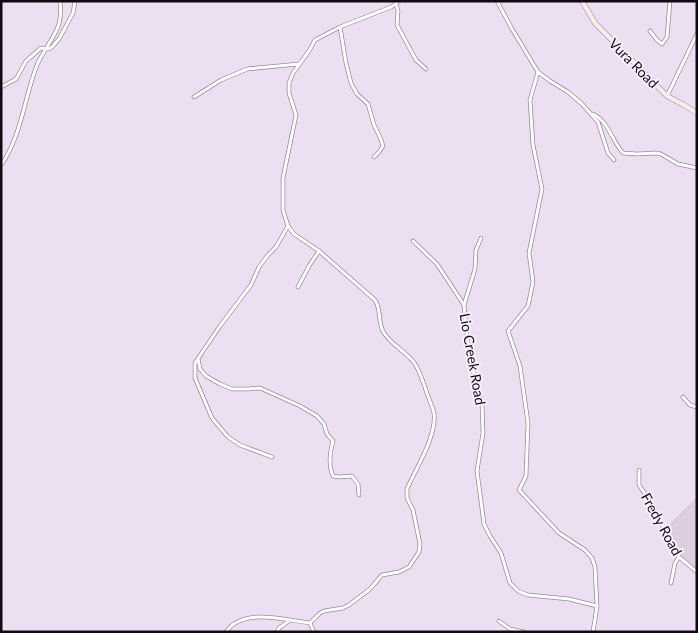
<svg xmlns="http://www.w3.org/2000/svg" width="698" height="633" viewBox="0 0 698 633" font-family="Lato,sans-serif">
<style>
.education{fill:#dccddf}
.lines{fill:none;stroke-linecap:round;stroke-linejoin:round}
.street-casing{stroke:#978b9c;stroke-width:4.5}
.secondary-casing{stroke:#978b9c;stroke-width:5.5}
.street{stroke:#fff;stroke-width:3}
.secondary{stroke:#fcebed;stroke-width:4.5}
.labels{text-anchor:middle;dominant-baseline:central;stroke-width:4;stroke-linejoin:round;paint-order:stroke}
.street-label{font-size:14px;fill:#100b11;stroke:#f8eefd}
</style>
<rect width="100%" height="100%" fill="#ecdff2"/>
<path class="education" d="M 697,497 L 697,569 L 681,555 L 667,527 Z"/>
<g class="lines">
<defs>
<g id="street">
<path d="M 497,1 L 512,29 L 538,72 L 550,81 L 568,92 L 582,104 L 598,122 L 608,153 L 614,160"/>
<path d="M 396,4 L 398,11 L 397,25 L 416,60 L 426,69"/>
<path d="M 340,27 L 346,63 L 351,83 L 357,94 L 368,104 L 374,125 L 380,137 L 383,146 L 379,152 L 374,157"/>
<path d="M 650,31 L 657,40 L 662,44 L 667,37 L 670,1"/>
<path d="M 538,72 L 530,100 L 533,145 L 542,189 L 529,253 L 533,282 L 528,306 L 508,331 L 520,366 L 528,423 L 526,476 L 519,490 L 559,533 L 585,550 L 592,558 L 595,567 L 597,606 L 593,632"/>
<path d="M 1,87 L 16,79 L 26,61 L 41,48 L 49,49 L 52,47 L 59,39 L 73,13 L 75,1"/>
<path d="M 667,96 L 697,34"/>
<path d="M 194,97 L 221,80 L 247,69 L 299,64"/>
<path d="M 593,114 C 609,122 612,141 623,153 L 637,154 L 656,153 L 661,154 L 678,164 L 697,168"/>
<path d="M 1,165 C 22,135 24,98 37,65 C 43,51 54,39 59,24 C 61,16 61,9 60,1"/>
<path d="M 481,238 L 476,250 L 475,269 L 464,305 L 466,329 L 472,367 L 482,403 L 483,433 L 477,471 L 484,524 L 490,536 L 501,553 L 510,583 L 518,591 L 528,595 L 569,599 L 597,606"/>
<path d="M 413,241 L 437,264 L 464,305"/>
<path d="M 298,287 L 309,266 L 319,251"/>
<path d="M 198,359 L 200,369 L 206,376 L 220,384 L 232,389 L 248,389 L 260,388 L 300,406 L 317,416 L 324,424 L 327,434 L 333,441 C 330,452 328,465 333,476 L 339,477 L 352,476 L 358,484 L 359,495"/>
<path d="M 683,397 L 690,405 L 697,407"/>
<path d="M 272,457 L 240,445 L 228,437 L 212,418 L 195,378 L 195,363 L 220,326 L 251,285 L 259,267 L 268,255 L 276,247 L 288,226"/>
<path d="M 639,470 L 639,485 L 650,501 L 679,557 L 697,572"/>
<path d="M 671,583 L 675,563 L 679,557"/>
<path d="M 499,621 L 510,629 L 524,632"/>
<path d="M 310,623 L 320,613 L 324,611 L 343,608 L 349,605 L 370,589 L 382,575 L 399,572 L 409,567 L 419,552 L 420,544 L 413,510 L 407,498 L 407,489 C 416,468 437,436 434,413 C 432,405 427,395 425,387 C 421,378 419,367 412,360 C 403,350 391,344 384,333 C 377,322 382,311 375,300 L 319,251 L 294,234 L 288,226 L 283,210 L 283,178 L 296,115 L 289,93 L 289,83 L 293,73 L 309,51 L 315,40 L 340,27 L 391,7 L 399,1"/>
<path d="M 310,623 L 314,632"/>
<path d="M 226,632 C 242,607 286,620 310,623"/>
<path d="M 277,632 L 279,628 L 289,621"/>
</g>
<path id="secondary" d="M 582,1 L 595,23 L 667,96 L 684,105 L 697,113"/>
</defs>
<use href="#street" class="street-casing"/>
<use href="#secondary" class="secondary-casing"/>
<use href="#street" class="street"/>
<use href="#secondary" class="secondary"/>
</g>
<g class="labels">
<g class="street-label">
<text transform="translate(634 63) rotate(45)">Vura Road</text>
<text transform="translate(473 359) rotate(80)">Lio Creek Road</text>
<text transform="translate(662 524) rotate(61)">Fredy Road</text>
</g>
</g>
<rect width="698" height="633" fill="none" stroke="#100b11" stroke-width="5"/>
</svg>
